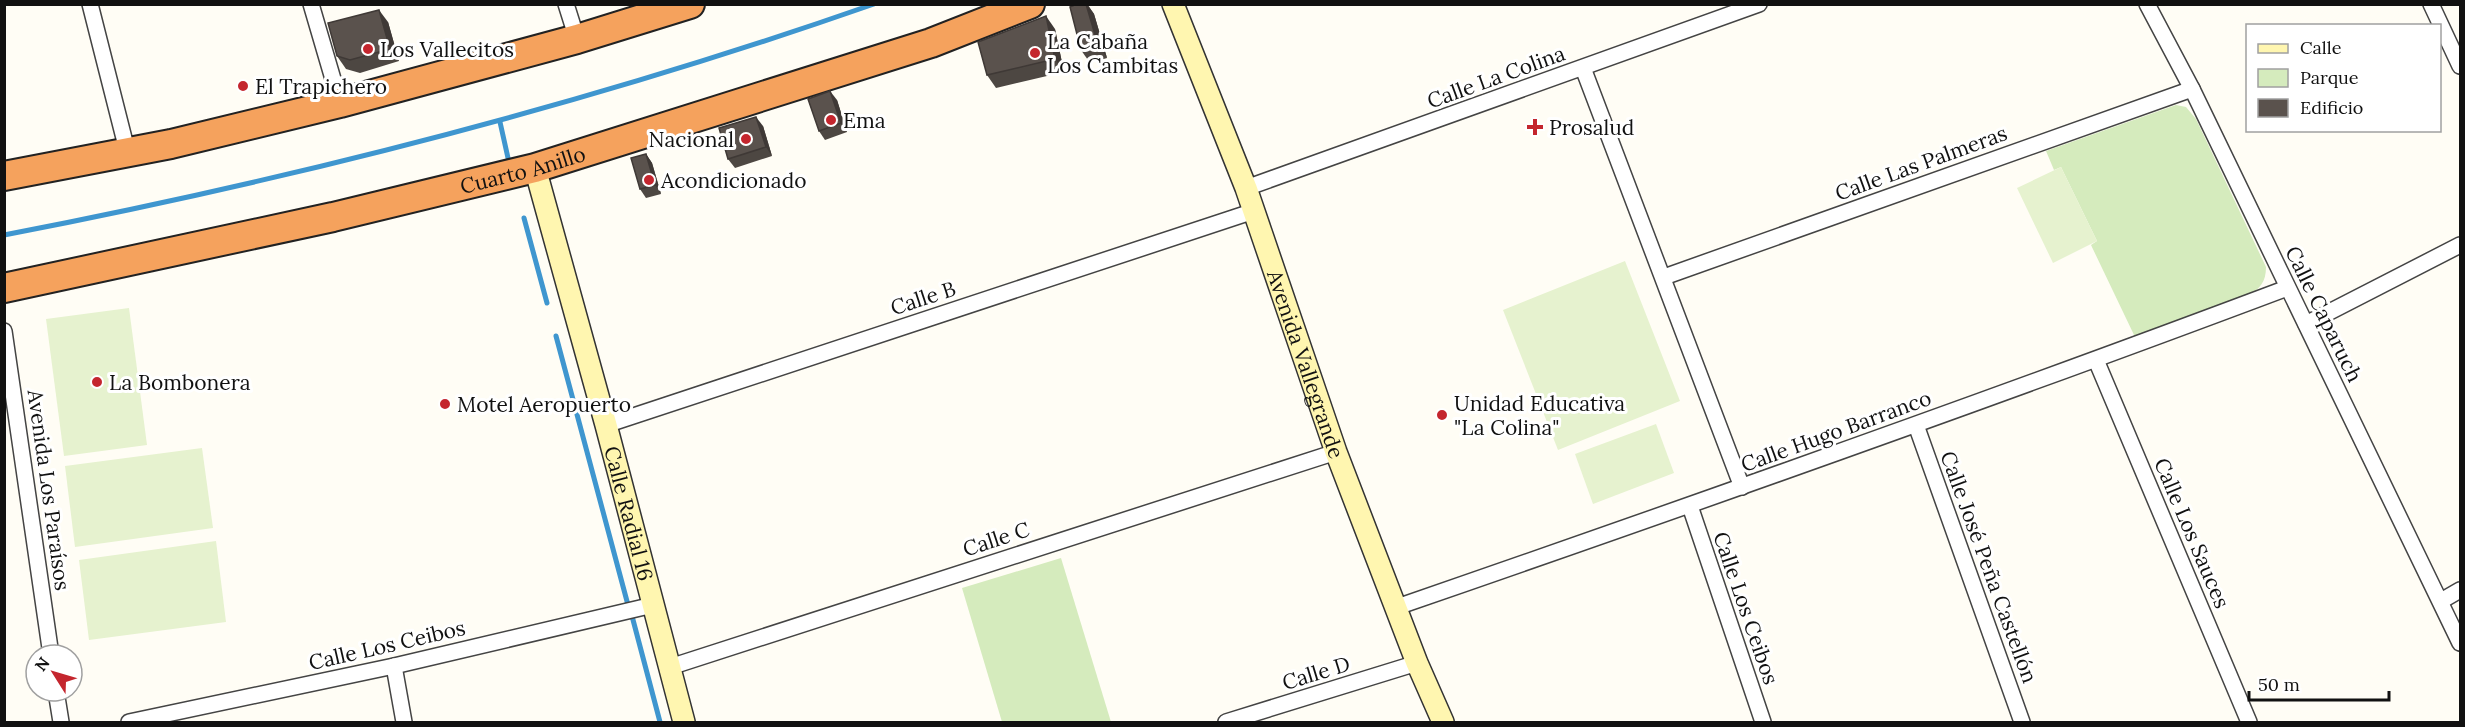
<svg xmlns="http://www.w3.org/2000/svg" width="2465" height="727" viewBox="0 0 2465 727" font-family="Lora,serif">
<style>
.green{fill:#d5ebbd}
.pitch{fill:#e6f2cf}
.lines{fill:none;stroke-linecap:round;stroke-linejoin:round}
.stream{stroke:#3f96cf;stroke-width:5}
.street-casing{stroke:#444;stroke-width:18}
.secondary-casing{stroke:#333;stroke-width:24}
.highway-casing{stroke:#222;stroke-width:32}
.street{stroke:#fff;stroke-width:15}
.secondary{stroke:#fff6b0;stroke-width:21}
.highway{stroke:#f5a25d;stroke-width:28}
.wall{fill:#4d4742}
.shaded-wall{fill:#3f3936}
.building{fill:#5a524d;stroke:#3f3936;stroke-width:1.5}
.poi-dot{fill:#c4262e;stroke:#fff;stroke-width:2}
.labels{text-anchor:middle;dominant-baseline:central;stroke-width:6;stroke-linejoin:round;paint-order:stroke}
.poi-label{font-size:21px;fill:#111;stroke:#fff;text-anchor:start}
.street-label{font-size:21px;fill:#111;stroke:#fff}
</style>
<rect width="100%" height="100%" fill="#fffdf5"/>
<g class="green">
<path d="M 2176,105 L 2186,107 L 2196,119 L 2266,267 C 2266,282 2260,289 2247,296 L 2135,337 L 2091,245 L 2097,241 L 2061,167 L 2054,170 L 2046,151 Z"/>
<path d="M 1061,558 L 1111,722 L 1002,722 L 962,588 Z"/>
</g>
<g class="pitch">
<path d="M 2061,167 L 2097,241 L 2053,263 L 2017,188 Z"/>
<path d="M 1625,261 L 1680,401 L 1558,450 L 1503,310 Z"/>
<path d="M 129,308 L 147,445 L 64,456 L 46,319 Z"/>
<path d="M 1656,424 L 1674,473 L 1593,504 L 1575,454 Z"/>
<path d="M 202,448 L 213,528 L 75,547 L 65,466 Z"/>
<path d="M 216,541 L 226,622 L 89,640 L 79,560 Z"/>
</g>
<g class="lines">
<g class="stream">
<path d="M 500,122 L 508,158"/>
<path d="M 524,218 L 547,303"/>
<path d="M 4,235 C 299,178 591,103 874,4"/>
<path d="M 556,336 L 628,605"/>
<path d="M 632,616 L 660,722"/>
</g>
<defs>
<g id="street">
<path d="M 90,4 L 128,154"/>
<path d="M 311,4 L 340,103"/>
<path d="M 566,4 L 577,39"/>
<path d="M 2147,4 L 2192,89 L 2460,643"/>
<path d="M 2431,4 L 2460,66"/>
<path d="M 1583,68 L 1742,487"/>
<path d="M 1246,188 L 1759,4"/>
<path d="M 1664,277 L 2192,89"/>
<path d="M 2306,324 L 2460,245"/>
<path d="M 4,331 L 51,655"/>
<path d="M 2096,360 L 2249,722"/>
<path d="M 606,425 L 1254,211"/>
<path d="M 1916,425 L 2022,722"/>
<path d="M 1690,506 L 1763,722"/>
<path d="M 2441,601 L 2460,590"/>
<path d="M 1397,607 C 1695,504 1992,399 2287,288"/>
<path d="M 394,666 L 404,722"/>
<path d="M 670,667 L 1336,452"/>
<path d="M 56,691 L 61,722"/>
<path d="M 129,722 L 394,666 L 653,605"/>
<path d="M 1226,722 L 1417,663"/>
</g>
<g id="secondary">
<path id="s1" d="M 1173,4 L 1246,188 L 1336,452 L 1417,663 L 1443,722"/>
<path id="s2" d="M 535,168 L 606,425 L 684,722"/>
</g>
<g id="highway">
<path d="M 4,176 L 171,144 L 340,103 L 577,39 L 690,4"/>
<path id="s3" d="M 4,288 L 333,217 L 535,168 L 931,43 L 1030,4"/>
</g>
</defs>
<use href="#street" class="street-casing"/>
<use href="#secondary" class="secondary-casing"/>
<use href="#highway" class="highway-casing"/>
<use href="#street" class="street"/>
<use href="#secondary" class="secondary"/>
<use href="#highway" class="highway"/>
</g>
<g class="wall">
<path d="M 1077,4 L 1087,4 L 1094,14 L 1107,58 L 1090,63 L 1081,50 Z"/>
<path d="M 388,22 L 399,61 L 360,73 L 346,69 L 337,56 Z"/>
<path d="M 1055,29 L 1064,72 L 996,88 L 987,75 Z"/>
<path d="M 837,100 L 847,132 L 825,140 L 819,131 Z"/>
<path d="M 763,126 L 772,156 L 735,168 L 728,159 Z"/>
<path d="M 646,154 L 652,163 L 661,194 L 646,198 L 640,189 Z"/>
</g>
<g class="shaded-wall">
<path d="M 1086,4 L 1087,4 L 1094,14 L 1107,58 L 1098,45 Z"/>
<path d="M 379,10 L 388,22 L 399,61 L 390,49 Z"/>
<path d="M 1046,16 L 1055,29 L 1064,72 L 1055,59 Z"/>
<path d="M 830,91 L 837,100 L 847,132 L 841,123 Z"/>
<path d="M 756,117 L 763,126 L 772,156 L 766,147 Z"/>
<path d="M 646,154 L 652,163 L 661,194 L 655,185 Z"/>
</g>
<g class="building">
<path d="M 1077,4 L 1086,4 L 1098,45 L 1081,50 L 1070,7 Z"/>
<path d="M 379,10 L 390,49 L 350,60 L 337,56 L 328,23 Z"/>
<path d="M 1046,16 L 1055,59 L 987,75 L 978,42 Z"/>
<path d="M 830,91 L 841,123 L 819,131 L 808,99 Z"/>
<path d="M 756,117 L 766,147 L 728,159 L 719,128 Z"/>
<path d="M 646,154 L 655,185 L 640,189 L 631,158 Z"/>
</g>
<g class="poi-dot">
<circle cx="368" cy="49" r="6"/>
<circle cx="1035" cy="53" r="6"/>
<circle cx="243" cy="86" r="6"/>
<circle cx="831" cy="120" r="6"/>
<path d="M1532 118h6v6h6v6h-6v6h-6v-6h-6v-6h6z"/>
<circle cx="746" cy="139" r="6"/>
<circle cx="649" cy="180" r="6"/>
<circle cx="97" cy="382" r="6"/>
<circle cx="445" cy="404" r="6"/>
<circle cx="1442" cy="415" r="6"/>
</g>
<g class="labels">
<g class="poi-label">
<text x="1047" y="41">La Cabaña<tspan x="1047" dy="24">Los Cambitas</tspan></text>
<text x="380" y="49">Los Vallecitos</text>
<text x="255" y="86">El Trapichero</text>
<text x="843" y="120">Ema</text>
<text x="1549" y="127">Prosalud</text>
<text x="734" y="139" text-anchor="end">Nacional</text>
<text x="661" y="180">Acondicionado</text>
<text x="109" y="382">La Bombonera</text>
<text x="1454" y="403">Unidad Educativa<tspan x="1454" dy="24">"La Colina"</tspan></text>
<text x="457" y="404">Motel Aeropuerto</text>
</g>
<g class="street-label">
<text transform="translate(1496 77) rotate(-20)">Calle La Colina</text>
<text transform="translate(1921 163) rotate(-20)">Calle Las Palmeras</text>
<text stroke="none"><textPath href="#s3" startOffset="532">Cuarto Anillo</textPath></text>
<text transform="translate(923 298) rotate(-18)">Calle B</text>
<text transform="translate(2324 314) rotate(64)">Calle Caparuch</text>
<text stroke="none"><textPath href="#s1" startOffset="384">Avenida Vallegrande</textPath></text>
<text transform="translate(1836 431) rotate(-20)">Calle Hugo Barranco</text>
<text transform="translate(49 490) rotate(82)">Avenida Los Paraísos</text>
<text stroke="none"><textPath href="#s2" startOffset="358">Calle Radial 16</textPath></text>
<text transform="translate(2192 533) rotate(67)">Calle Los Sauces</text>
<text transform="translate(996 539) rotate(-18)">Calle C</text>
<text transform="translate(1989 567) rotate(70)">Calle José Peña Castellón</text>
<text transform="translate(1746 608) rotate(71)">Calle Los Ceibos</text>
<text transform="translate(387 645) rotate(-13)">Calle Los Ceibos</text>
<text transform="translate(1316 673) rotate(-17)">Calle D</text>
</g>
</g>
<rect width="2465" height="727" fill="none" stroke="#111111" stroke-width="12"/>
<rect x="2246" y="24" width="195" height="108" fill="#ffffff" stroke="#a0a0a0" stroke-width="1.5"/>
<rect x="2258" y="44" width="30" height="9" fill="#fff6b0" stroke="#a0a0a0" stroke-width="1.5"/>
<text x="2300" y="54" font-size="18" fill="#111111">Calle</text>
<rect x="2258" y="69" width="30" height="18" fill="#d5ebbd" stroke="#a0a0a0" stroke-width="1.5"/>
<text x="2300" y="84" font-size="18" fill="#111111">Parque</text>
<rect x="2258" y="99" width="30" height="18" fill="#5a524d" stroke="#a0a0a0" stroke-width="1.5"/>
<text x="2300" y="114" font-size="18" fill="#111111">Edificio</text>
<g transform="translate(54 673) rotate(307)"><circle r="28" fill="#ffffff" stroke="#a0a0a0" stroke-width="1.5"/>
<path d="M0-4.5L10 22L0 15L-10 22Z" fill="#c4262e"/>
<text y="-9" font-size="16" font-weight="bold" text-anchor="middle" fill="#111111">N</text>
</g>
<path d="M2249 691v9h140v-9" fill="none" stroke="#111111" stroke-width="3"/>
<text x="2258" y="691" font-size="18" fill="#111111" stroke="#ffffff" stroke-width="4.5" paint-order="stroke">50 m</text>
</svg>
